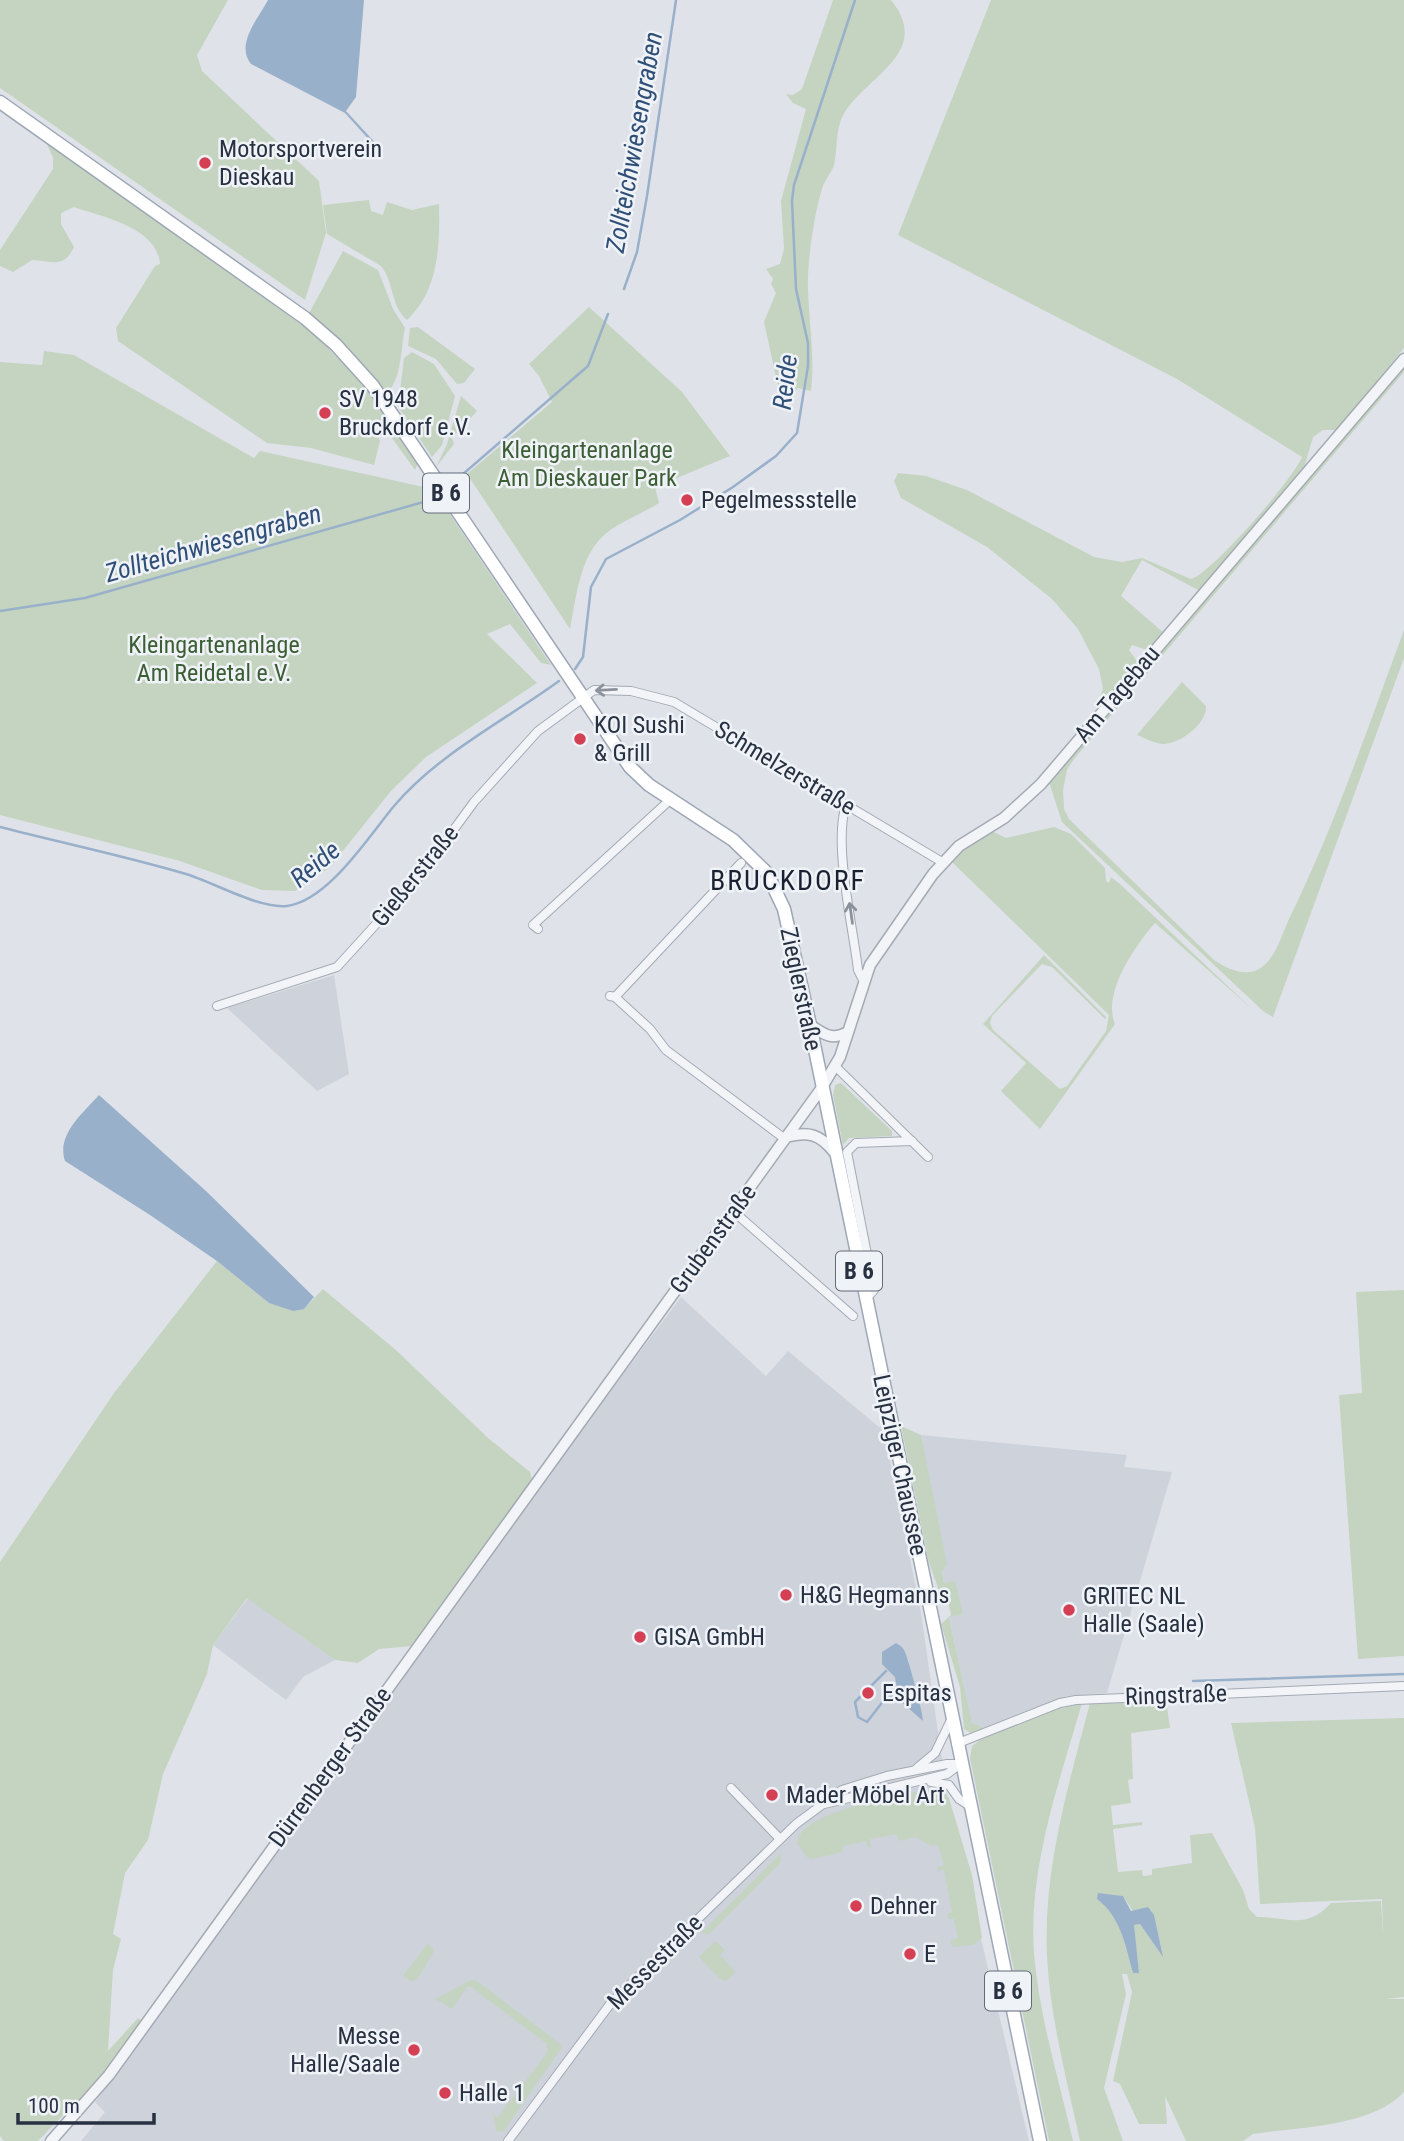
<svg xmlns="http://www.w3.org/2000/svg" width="1404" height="2141" viewBox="0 0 1404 2141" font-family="'Roboto Condensed',sans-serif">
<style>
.built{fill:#cdd2db}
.green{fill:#c5d4c0;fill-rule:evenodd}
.water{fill:#99b0cb}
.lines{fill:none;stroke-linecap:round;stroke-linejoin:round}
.stream{stroke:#99b0cb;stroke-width:2.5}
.minor-casing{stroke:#a4aab3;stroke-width:10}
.tertiary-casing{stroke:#a4aab3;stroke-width:13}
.primary-casing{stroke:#9ea7b6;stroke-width:15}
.minor{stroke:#f2f4f7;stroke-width:8}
.tertiary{stroke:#f2f4f7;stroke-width:10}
.primary{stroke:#fff;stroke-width:12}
.oneway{stroke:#8c929c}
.poi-dot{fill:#d43f53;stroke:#eff2f7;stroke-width:2.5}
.labels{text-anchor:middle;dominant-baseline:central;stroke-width:5;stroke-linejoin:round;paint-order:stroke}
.shield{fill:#eff2f7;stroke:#636b78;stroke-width:2}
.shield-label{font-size:23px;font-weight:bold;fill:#273141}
.poi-label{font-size:24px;fill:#273141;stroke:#eff2f7;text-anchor:start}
.park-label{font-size:24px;fill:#3b5e34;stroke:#eff2f7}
.street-label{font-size:24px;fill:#273141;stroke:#eff2f7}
.water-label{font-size:26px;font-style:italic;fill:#304f77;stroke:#eff2f7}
.quarter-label{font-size:28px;letter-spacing:2px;fill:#1a2232;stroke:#eff2f7}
</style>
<rect width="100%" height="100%" fill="#dfe3e9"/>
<g class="built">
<path d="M 334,975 L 349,1074 L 317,1091 L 227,1008 Z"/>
<path d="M 681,1297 L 766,1376 L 788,1351 L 879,1427 L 883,1426 L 921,1613 L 947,1795 L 1029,2141 L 81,2141 L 105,2112 L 95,2102 L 552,1469 Z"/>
<path d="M 921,1435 L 1127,1455 L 1124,1467 L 1172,1472 L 1107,1693 L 1067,1696 L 986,1729 L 972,1724 L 949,1616 L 963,1613 L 944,1584 Z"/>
<path d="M 248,1598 L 335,1660 L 303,1677 L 286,1700 L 213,1645 Z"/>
</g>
<g class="green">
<path d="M 0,0 L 228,0 L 197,55 L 202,71 L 319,181 L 326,233 L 305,300 L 0,88 Z"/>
<path d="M 833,0 L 891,0 C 937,57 854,80 840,123 C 836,136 837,147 835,160 C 834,171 825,178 822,189 C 814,215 807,262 808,289 C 809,324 815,356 811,391 L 797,388 L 792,403 L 783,409 L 764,322 L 776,293 L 771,284 L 773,279 L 766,269 L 780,264 L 784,249 L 781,201 L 806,109 L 793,103 L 786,94 L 793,95 L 802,89 Z"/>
<path d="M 991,0 L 1404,0 L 1404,348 L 1337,430 L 1323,430 L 1313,437 L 1304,468 L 1200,591 L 1142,560 L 1121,596 L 1164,633 L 1150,651 L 1132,645 L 1129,650 L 1139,664 L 1102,708 L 1098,702 L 1103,689 L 1099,669 L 1078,629 L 1052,599 L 987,547 L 901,498 L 894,481 L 898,473 L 926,476 L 967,490 L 1094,557 L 1122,562 L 1142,558 L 1191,579 C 1211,574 1294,478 1302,457 L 1177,379 L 898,235 Z"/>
<path d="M 46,142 L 312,332 L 364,385 L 418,463 L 415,470 L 379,420 L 374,423 L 380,441 L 374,465 L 311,448 L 267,443 L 118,341 L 116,328 L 155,266 L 160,264 C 157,227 102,217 74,207 L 61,213 L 61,224 L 74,247 C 64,269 52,261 32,260 L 13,272 L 0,266 L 0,250 L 53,169 L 53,158 Z"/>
<path d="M 369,200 L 371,211 L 383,215 L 387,202 L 412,210 L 439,204 C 440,245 439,290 407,320 C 391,307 394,282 381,266 L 327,234 L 323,205 Z"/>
<path d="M 343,251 L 378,270 L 393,309 L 405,328 C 401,345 402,382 386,393 L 308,315 Z"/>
<path d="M 589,307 L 682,392 L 730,456 L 655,487 L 659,503 C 642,514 616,523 602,537 C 579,560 576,599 570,629 L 467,474 L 552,402 L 539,376 L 529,364 Z"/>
<path d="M 418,327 L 475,369 L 464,383 L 457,384 L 436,359 L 408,346 L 410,328 Z"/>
<path d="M 44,351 L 74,355 L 254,458 L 260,451 L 433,489 L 551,665 L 541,663 L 510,624 L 487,634 L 537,683 L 426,757 L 391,791 L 329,868 L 295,891 L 262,890 L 180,861 L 0,815 L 0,362 L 42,365 Z"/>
<path d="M 412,352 L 434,364 L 455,396 L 442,445 L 432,457 L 398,407 L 404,358 Z"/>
<path d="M 1404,365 L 1404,372 L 1074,759 L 1067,770 L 1063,790 L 1064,809 L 1069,819 L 1214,960 C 1227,969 1245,977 1259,969 C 1275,960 1282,934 1289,919 C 1335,825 1368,727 1404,630 L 1404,658 L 1273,1017 L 1263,1011 L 1062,822 L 1049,782 Z"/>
<path d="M 461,396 L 477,411 L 452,438 L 454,444 L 436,467 L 447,444 Z"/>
<path d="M 1182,682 L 1206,706 C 1207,723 1182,743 1164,744 C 1155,744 1145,738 1137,735 Z"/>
<path d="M 1054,827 L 1071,834 L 1105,868 L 1106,881 L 1109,883 L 1111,877 L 1121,885 L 1253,1010 L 1155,923 C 1135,946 1102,993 1115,1024 L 1040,1129 L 1001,1091 L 1026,1063 L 983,1024 L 1044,955 L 1106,1017 L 1105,1019 L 1052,967 L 1042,964 L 992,1016 L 990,1023 L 993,1030 L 1060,1089 L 1067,1086 L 1106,1031 L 1109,1015 L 950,860 L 987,833 L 994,832 L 1006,838 Z"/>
<path d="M 841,1083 L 892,1131 L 892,1136 L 849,1138 L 843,1145 L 833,1095 L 835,1085 Z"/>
<path d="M 217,1261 L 269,1303 L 304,1309 L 323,1289 L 397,1351 L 488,1438 L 530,1472 L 532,1480 L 413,1646 L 379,1649 L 358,1663 L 335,1660 L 247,1598 L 213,1645 L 207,1674 L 163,1774 L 148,1840 L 125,1873 L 113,1934 L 121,1939 L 113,1970 L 108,2051 L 138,2018 L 142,2021 L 77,2109 L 72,2106 L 38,2141 L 4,2141 L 0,2136 L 0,1562 L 114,1393 Z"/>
<path d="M 1404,1290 L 1404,1656 L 1358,1659 L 1339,1395 L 1362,1393 L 1356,1292 Z"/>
<path d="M 901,1426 L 921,1435 L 947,1564 L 942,1571 L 944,1583 L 955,1581 L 963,1614 L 949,1617 L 972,1723 L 986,1729 L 971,1733 L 964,1729 L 960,1687 L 941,1624 L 951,1615 L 946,1593 L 940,1593 L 929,1563 Z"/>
<path d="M 1155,1700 L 1167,1707 L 1170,1728 L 1131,1733 L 1133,1779 L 1128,1780 L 1131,1803 L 1111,1806 L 1113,1825 L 1142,1822 L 1142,1825 L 1113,1829 L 1118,1872 L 1142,1870 L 1143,1876 L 1152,1875 L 1152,1869 L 1192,1863 L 1190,1835 L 1212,1833 L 1243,1890 L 1249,1909 L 1257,1917 C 1290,1917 1306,1930 1331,1903 L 1381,1901 L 1383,1936 L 1382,1899 L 1260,1904 L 1255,1828 L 1231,1723 L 1404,1718 L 1404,1997 L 1386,1999 L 1404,1999 L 1404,2092 C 1372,2127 1298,2127 1253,2134 L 1243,2141 L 1186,2141 L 1165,2096 L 1167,2124 L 1139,2124 L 1120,2084 L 1113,2081 L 1132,1992 L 1127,1974 L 1122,1974 L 1126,1994 L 1104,2088 L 1123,2141 L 1080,2141 C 1067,2081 1050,2018 1047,1956 C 1043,1869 1068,1787 1090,1703 ZM 1106,1895 L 1123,1896 L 1163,1957 L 1140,1924 L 1133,1925 L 1139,1973 L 1133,1973 L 1120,1927 L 1109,1908 Z"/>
<path d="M 1082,1703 C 1059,1783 1028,1868 1034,1953 C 1039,2016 1059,2080 1073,2141 L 1049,2141 L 970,1758 L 972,1746 L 980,1740 L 1050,1711 Z"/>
<path d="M 933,1789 L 941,1790 L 949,1798 L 972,1875 L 982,1938 L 973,1945 L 952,1947 L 951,1940 L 958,1938 L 954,1919 L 948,1919 L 947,1914 L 952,1912 L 944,1870 L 938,1871 L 937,1867 L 944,1865 L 938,1845 L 932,1846 L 915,1837 L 899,1841 L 897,1834 L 870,1839 L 871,1847 L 868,1847 L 866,1841 L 843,1846 L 843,1852 L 812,1859 L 807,1857 L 797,1843 C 800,1810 906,1795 933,1789 Z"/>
<path d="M 780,1854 L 781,1862 L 709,1934 L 701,1933 Z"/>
<path d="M 715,1941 L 725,1950 L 720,1955 L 736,1972 L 726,1981 L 720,1979 L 699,1957 Z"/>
<path d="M 428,1943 L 434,1951 L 417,1980 L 411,1981 L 403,1976 Z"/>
<path d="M 471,1980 L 477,1981 L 563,2046 L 503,2132 L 496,2131 L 493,2112 L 497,2118 L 547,2053 L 547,2044 L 471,1987 L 467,1987 L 452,2009 L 435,1999 Z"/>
</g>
<g class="water">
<path d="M 268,0 L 364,0 L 356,97 L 346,111 L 382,150 L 380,152 L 345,113 L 251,64 C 235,44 258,19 268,0 Z"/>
<path d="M 99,1095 L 206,1191 L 314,1297 L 304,1309 L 293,1311 L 269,1303 L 217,1261 L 150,1215 L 65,1161 C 56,1135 83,1113 99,1095 Z"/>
<path d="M 896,1643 C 900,1646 902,1646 904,1650 C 908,1657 924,1716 923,1721 L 899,1700 L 895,1677 L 882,1664 L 882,1652 Z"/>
<path d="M 1098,1893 L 1123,1896 L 1131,1911 L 1148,1907 L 1154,1915 L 1163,1957 L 1140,1924 L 1134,1925 L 1139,1973 L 1133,1973 C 1125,1945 1121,1917 1097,1899 Z"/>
</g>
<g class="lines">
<g class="stream">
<path d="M 624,289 L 637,252 L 647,196 L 676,0"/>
<path d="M 455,481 L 588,366 L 608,314"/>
<path d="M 0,611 L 85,598 L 434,499"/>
<path d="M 575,669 L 583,657 L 591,587 L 606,559 L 680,520 L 733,487 L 776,456 L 797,433 L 808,366 L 808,343 L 796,289 L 792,201 L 794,185 L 855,0"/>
<path d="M 0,827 C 62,843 125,856 186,874 C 213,882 259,909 287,906 C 328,901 369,836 394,806 C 438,754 504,721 559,681"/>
<path d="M 886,1671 L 855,1702 L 858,1717 L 867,1722 L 884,1700 L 898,1692"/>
<path d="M 1193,1681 L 1404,1674"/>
</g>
<defs>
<g id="minor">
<path d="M 846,805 C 833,844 853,926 858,970 L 863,980"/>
<path d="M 538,929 L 533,925 L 671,799"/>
<path d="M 610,996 L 615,997 L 650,1029 L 666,1050 L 785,1139"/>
<path d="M 615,997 L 741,863"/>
<path d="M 217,1006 L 337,967 L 419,877 L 474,802 L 538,731 L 594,690 L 631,691 L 674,702 L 942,862"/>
<path d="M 835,1066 L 928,1157"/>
<path d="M 733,1211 L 853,1316"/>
<path d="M 866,1299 L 874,1290 L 847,1152 L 856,1143 L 912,1141"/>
<path d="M 956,1744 L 1060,1703 L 1076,1700 L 1404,1686"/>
<path d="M 917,1768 L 935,1753 L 951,1720"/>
<path d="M 931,1782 L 949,1785 L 959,1799 L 968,1805"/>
<path d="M 731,1788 L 780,1839"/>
<path d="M 824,1804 L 947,1774 L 960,1764"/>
<path d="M 508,2141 L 611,2003 L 796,1824 L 842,1790 L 887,1776 L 947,1764 L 960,1764"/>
</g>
<g id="tertiary">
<path d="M 810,1025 C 823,1034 832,1041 848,1032"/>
<path d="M 786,1137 C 808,1131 820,1134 834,1152"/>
<path d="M 51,2141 L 109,2075 L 821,1089 L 840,1057 L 870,965 L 933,874 L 959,846 L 1004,818 L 1041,784 L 1404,359"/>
</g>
<path id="primary" d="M 0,102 L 305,318 L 336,345 L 373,386 L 630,767 L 649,785 L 733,840 L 767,873 L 784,909 L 810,1025 L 1040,2141"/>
</defs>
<use href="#minor" class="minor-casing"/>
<use href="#tertiary" class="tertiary-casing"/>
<use href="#primary" class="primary-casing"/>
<use href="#minor" class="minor"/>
<use href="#tertiary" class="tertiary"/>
<use href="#primary" class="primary"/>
</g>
<defs><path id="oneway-shaft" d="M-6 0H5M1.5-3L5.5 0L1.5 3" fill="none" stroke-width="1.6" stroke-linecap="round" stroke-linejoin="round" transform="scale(1.75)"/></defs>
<g class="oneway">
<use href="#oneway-shaft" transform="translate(606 690) rotate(177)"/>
<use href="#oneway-shaft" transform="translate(851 913) rotate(-98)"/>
</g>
<g class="poi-dot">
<circle cx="205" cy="163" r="7"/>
<circle cx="325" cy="413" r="7"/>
<circle cx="687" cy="500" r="7"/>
<circle cx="580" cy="739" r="7"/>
<circle cx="786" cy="1595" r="7"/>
<circle cx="1069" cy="1610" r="7"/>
<circle cx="640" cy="1637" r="7"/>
<circle cx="868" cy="1693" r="7"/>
<circle cx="772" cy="1795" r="7"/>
<circle cx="856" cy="1906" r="7"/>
<circle cx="910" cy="1954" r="7"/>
<circle cx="414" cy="2050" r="7"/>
<circle cx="445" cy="2093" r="7"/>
</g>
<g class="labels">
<g class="shield">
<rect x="423" y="473.5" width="46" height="39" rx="5"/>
<rect x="836" y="1251.5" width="46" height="39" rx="5"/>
<rect x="985" y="1971.5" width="46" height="39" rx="5"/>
</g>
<g class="shield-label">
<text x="446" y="493">B 6</text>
<text x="859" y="1271">B 6</text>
<text x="1008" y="1991">B 6</text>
</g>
<g class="poi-label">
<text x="219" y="149">Motorsportverein<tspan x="219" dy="28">Dieskau</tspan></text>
<text x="339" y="399">SV 1948<tspan x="339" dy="28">Bruckdorf e.V.</tspan></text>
<text x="701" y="500">Pegelmessstelle</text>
<text x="594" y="725">KOI Sushi<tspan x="594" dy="28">&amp; Grill</tspan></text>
<text x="800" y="1595">H&amp;G Hegmanns</text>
<text x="1083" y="1596">GRITEC NL<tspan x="1083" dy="28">Halle (Saale)</tspan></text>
<text x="654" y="1637">GISA GmbH</text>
<text x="882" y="1693">Espitas</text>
<text x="786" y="1795">Mader Möbel Art</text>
<text x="870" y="1906">Dehner</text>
<text x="924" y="1954">E</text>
<text x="400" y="2036" text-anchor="end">Messe<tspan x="400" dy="28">Halle/Saale</tspan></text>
<text x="459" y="2093">Halle 1</text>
</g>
<g class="park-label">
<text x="587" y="450">Kleingartenanlage<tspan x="587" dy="28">Am Dieskauer Park</tspan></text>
<text x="214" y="645">Kleingartenanlage<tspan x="214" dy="28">Am Reidetal e.V.</tspan></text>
</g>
<g class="street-label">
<text transform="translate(1117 694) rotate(-50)">Am Tagebau</text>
<text transform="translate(785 768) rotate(31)">Schmelzerstraße</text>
<text transform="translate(415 876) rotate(-51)">Gießerstraße</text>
<text transform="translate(801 989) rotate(78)">Zieglerstraße</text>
<text transform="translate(713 1239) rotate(-54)">Grubenstraße</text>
<text transform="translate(900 1465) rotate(78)">Leipziger Chaussee</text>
<text transform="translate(1176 1695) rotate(-2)">Ringstraße</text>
<text transform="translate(330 1767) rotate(-54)">Dürrenberger Straße</text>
<text transform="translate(655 1962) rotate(-45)">Messestraße</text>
</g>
<g class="water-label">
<text transform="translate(634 142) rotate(-80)">Zollteichwiesengraben</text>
<text transform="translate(785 382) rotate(-83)">Reide</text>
<text transform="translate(213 543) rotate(-16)">Zollteichwiesengraben</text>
<text transform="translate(315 864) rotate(-40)">Reide</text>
</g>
<g class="quarter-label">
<text x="788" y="880">BRUCKDORF</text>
</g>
</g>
<path d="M18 2113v10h136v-10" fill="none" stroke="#273141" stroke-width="3.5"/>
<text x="28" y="2113" font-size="21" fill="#273141" stroke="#eff2f7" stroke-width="5" paint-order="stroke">100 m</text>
</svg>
